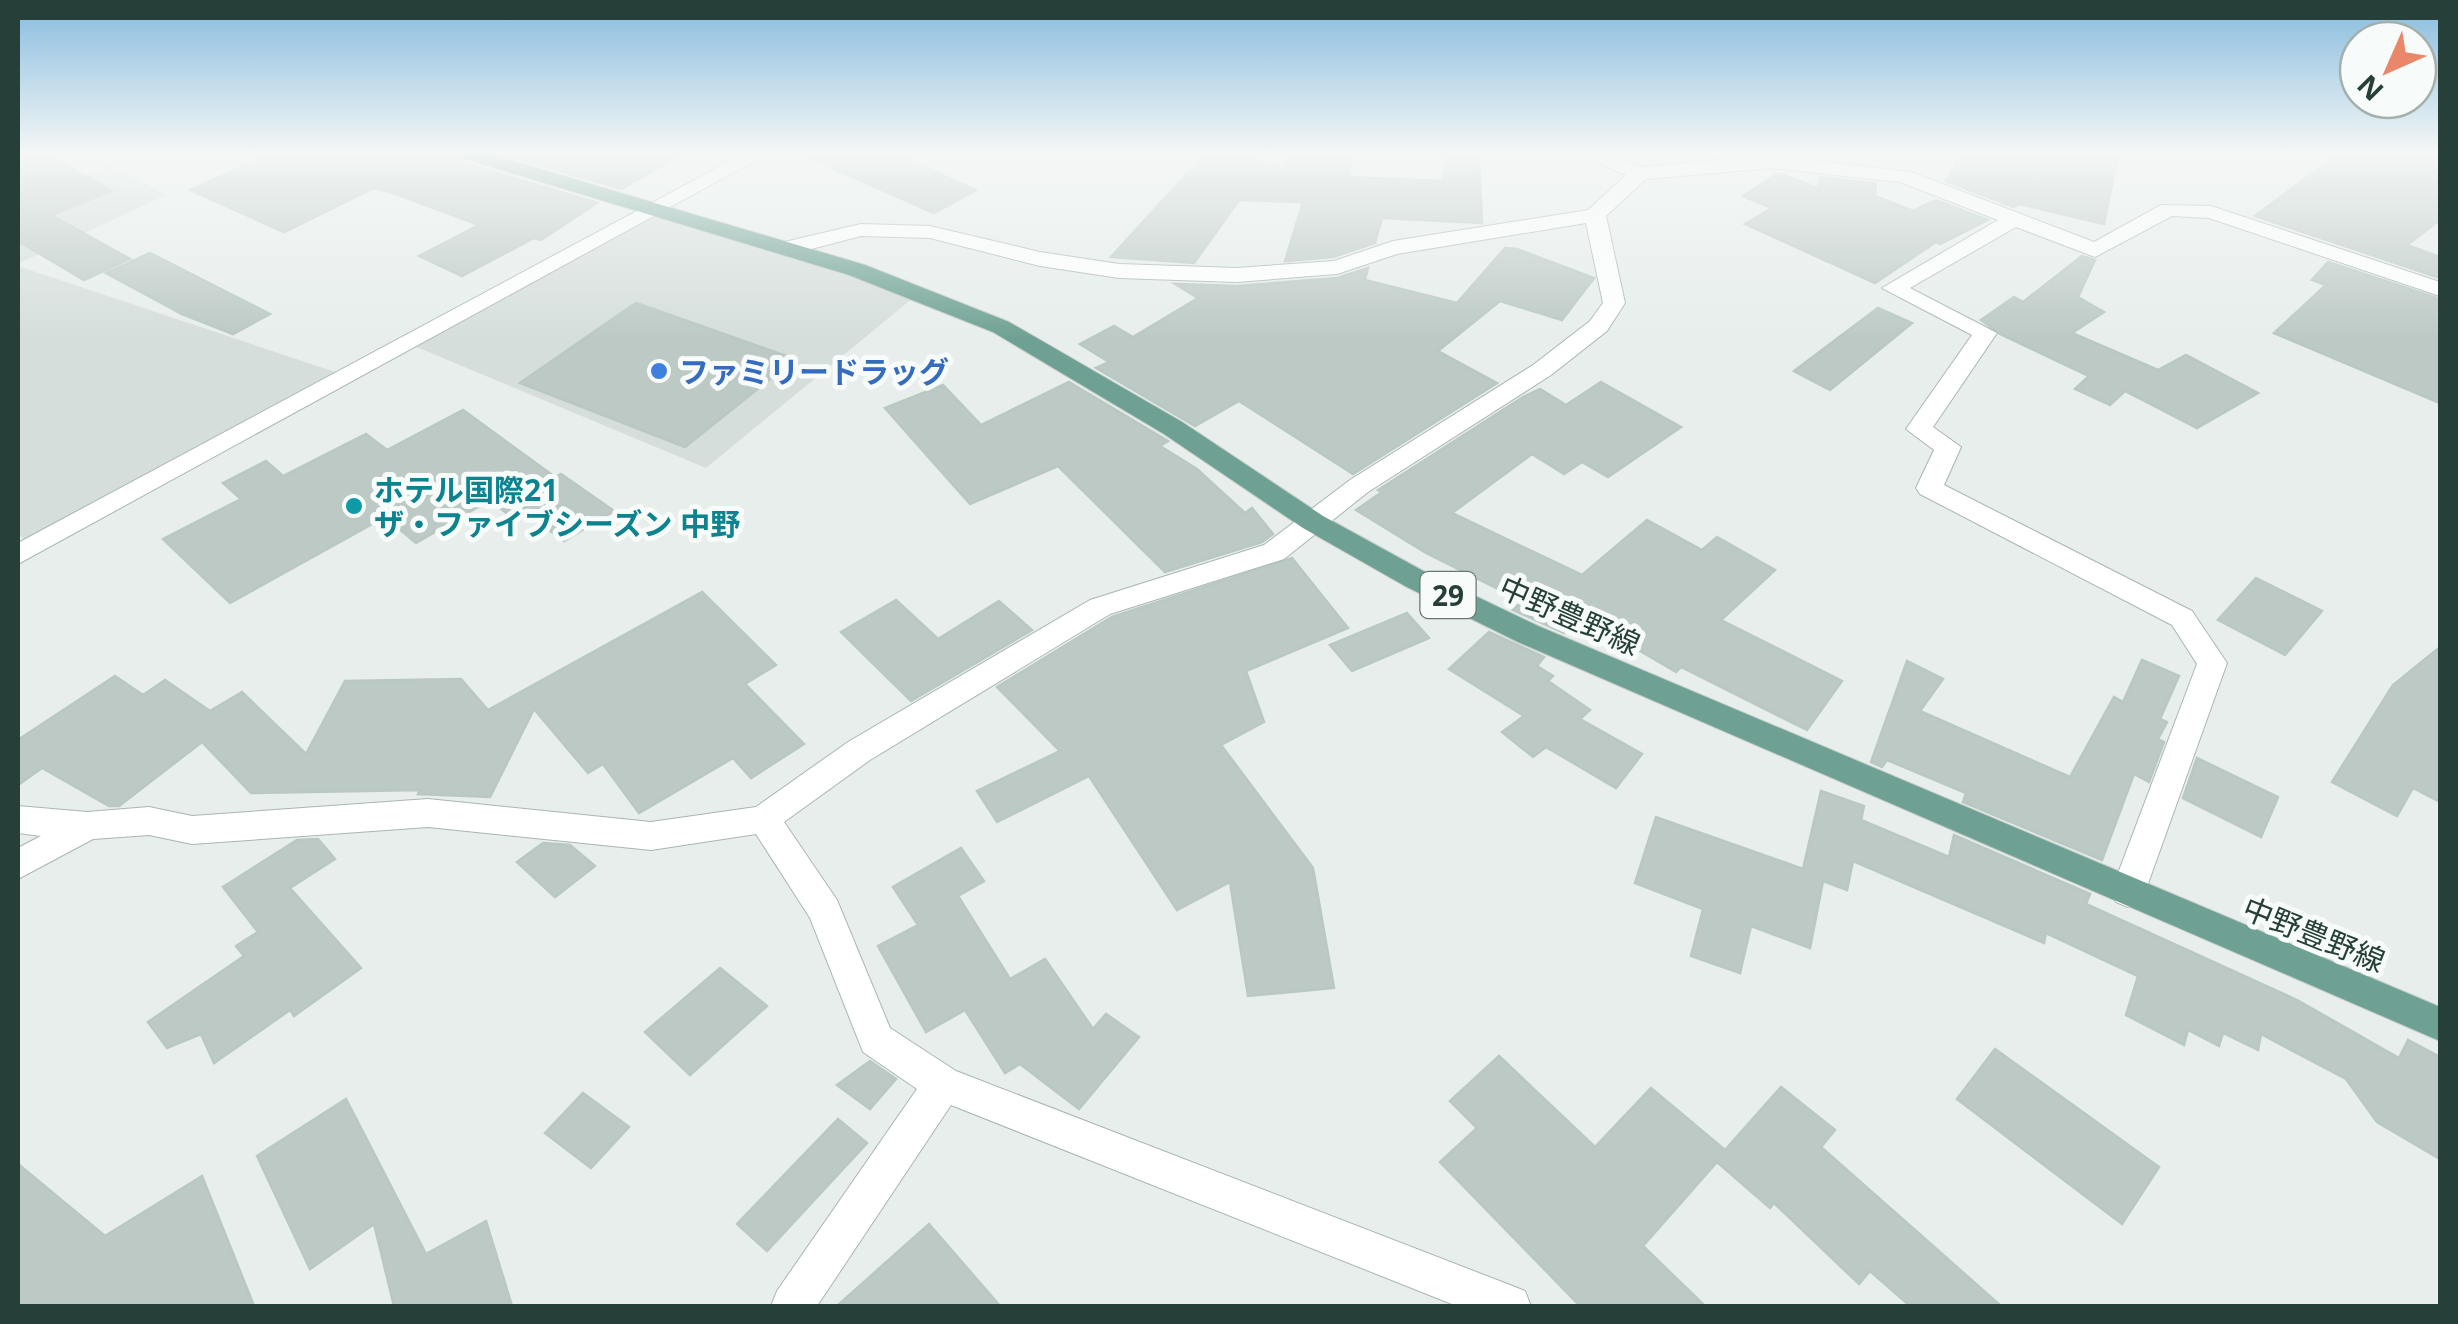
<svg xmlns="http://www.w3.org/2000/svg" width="2458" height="1324" viewBox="0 0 2458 1324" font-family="'Open Sans','Noto Sans JP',sans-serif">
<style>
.built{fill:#d5deda}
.building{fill:#bcc9c4;stroke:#b9c8c2;stroke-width:2.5}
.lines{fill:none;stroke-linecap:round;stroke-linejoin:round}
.minor-casing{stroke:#a9b6b2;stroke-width:2}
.tertiary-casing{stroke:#a9b6b2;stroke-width:2}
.primary-casing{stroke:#c2cac8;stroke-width:2}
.minor{fill:#fff;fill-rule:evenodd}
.tertiary{fill:#fff;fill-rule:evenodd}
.primary{fill:#6ea193;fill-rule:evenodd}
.shop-dot{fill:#3f7fe0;stroke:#f7fbf9;stroke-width:4}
.culture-dot{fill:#0f9aa8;stroke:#f7fbf9;stroke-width:4}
.labels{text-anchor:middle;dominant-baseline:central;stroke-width:10;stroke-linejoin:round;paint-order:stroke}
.shield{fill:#f7fbf9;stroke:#657873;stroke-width:2.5}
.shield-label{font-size:28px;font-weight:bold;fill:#264039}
.shop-label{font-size:30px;font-weight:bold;fill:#366cbe;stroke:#f7fbf9;text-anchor:start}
.culture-label{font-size:30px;font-weight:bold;fill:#0d838f;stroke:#f7fbf9;text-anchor:start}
.street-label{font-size:30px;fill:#264039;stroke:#f7fbf9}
</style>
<rect width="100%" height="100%" fill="#e7eeeb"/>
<g class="built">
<path d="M 109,165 L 166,195 L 18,264 L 18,201 Z"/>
<path d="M 650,211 L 919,293 L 706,468 L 407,343 Z"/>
<path d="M 18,266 L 347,376 L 33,546 L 18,534 Z"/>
</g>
<g class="building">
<path d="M 18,154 L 49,154 L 111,191 L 51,215 L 130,259 L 84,280 L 18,241 Z"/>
<path d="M 271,154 L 455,154 L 461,162 L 597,203 L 541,240 L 534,238 L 462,276 L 419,256 L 479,225 L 396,194 L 374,188 L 284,232 L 190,190 Z"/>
<path d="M 501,154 L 683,154 L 621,189 Z"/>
<path d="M 801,154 L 895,154 L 976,190 L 934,213 Z"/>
<path d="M 1205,154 L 1226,154 L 1285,167 L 1287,154 L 1352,158 L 1349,177 L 1444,181 L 1445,154 L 1479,154 L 1482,223 L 1382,218 L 1375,243 L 1333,257 L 1285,261 L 1303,202 L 1239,200 L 1194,263 L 1111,257 Z"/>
<path d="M 1961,154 L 2118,154 L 2104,224 L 2020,204 L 2013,207 L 1946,181 Z"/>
<path d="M 2338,154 L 2440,154 L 2440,220 L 2407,245 L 2440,257 L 2440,278 L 2255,216 Z"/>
<path d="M 1779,173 L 1818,188 L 1820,177 L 1876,183 L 1875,196 L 1913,211 L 1936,200 L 1988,220 L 1940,244 L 1936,242 L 1875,283 L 1745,224 L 1772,208 L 1743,196 Z"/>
<path d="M 1505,248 L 1517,249 L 1594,278 L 1562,320 L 1500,301 L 1438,351 L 1497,383 L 1353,474 L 1239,401 L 1195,426 L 1096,368 L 1109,362 L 1080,344 L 1114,326 L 1133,337 L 1198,298 L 1175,284 L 1237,286 L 1337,278 L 1368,268 L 1365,280 L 1457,303 Z"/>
<path d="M 150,253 L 270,314 L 233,334 L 182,314 L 106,273 Z"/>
<path d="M 2082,256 L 2095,260 L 2078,297 L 2104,312 L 2072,333 L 2158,370 L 2186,355 L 2258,393 L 2197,428 L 2125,391 L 2110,405 L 2075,389 L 2089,376 L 2000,334 L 1981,320 L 2014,297 L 2023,302 Z"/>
<path d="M 2328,262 L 2440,299 L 2440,403 L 2274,333 L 2326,285 L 2312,280 Z"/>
<path d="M 636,303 L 795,359 L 685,447 L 520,383 Z"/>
<path d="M 1878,308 L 1912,323 L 1830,390 L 1794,371 Z"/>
<path d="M 1069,382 L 1168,441 L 1160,446 L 1197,469 L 1245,513 L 1252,508 L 1273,534 L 1262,542 L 1165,572 L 1058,466 L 970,504 L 885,408 L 943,385 L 981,425 Z"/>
<path d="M 1601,382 L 1681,427 L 1608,477 L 1582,462 L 1564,474 L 1532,454 L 1452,513 L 1582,575 L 1647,520 L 1702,550 L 1717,537 L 1775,570 L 1721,620 L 1842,681 L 1807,730 L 1681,667 L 1676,672 L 1579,615 L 1564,633 L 1513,610 L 1522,601 L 1426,553 L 1356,510 L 1382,492 L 1378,490 L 1523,397 L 1540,389 L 1566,405 Z"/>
<path d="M 463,410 L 555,477 L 561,474 L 614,511 L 564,541 L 526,513 L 514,519 L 490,500 L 416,543 L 385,517 L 230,603 L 163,539 L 241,499 L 223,483 L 266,461 L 283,476 L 366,434 L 387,450 Z"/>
<path d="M 1292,558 L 1348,628 L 1246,671 L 1264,722 L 1221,745 L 1313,868 L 1334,988 L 1248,996 L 1230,882 L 1177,910 L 1089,776 L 997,822 L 977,791 L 1060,751 L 997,687 L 1112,617 Z"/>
<path d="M 2256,578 L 2322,611 L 2285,655 L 2218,620 Z"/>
<path d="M 702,592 L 776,665 L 745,684 L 804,744 L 751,778 L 733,758 L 639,813 L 603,764 L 588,773 L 534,709 L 490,797 L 418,794 L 420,790 L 251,793 L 202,742 L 119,806 L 109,806 L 42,768 L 18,785 L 18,740 L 115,676 L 143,695 L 165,680 L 210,711 L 242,692 L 306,754 L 345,681 L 461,679 L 488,710 Z"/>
<path d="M 896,600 L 938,639 L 999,601 L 1032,630 L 911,701 L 841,632 Z"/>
<path d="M 1407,613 L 1429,638 L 1352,671 L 1330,645 Z"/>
<path d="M 1489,632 L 1544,657 L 1537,666 L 1553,676 L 1548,681 L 1590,710 L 1580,719 L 1642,754 L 1616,788 L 1546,747 L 1533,757 L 1502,732 L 1524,716 L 1449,669 Z"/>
<path d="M 2440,647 L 2440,802 L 2413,788 L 2397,816 L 2332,782 L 2393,685 Z"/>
<path d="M 2142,660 L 2179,676 L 2160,719 L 2167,722 L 2158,739 L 2164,742 L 2149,782 L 2134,774 L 2102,860 L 1963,802 L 1966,793 L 1887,760 L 1882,767 L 1871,762 L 1907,661 L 1943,679 L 1920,711 L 2070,777 L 2114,697 L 2123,702 Z"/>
<path d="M 2197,758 L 2278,797 L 2261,837 L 2183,798 Z"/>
<path d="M 1821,791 L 1864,806 L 1861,820 L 1949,857 L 1954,835 L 2090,894 L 2086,904 L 2297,1000 L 2399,1058 L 2408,1040 L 2440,1057 L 2440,1159 L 2377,1122 L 2346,1079 L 2261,1034 L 2258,1050 L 2223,1033 L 2219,1046 L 2188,1030 L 2184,1045 L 2126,1015 L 2138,976 L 2046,933 L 2044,943 L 1853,861 L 1847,890 L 1823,881 L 1810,948 L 1751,926 L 1740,973 L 1691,956 L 1703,909 L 1635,883 L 1656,817 L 1803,869 Z"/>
<path d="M 318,839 L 335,859 L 290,888 L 361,968 L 294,1016 L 290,1010 L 214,1063 L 201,1034 L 167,1048 L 148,1022 L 244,956 L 236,946 L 258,932 L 223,887 L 297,840 Z"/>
<path d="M 543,843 L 570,845 L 595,866 L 555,897 L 517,862 Z"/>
<path d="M 961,848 L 984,881 L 958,896 L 1010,979 L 1045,959 L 1093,1029 L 1106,1014 L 1139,1037 L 1079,1109 L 1020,1064 L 1005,1073 L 965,1010 L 926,1032 L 878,946 L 918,925 L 893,887 Z"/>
<path d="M 720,968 L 767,1006 L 690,1075 L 645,1032 Z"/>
<path d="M 1995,1049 L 2159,1167 L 2122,1224 L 1957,1099 Z"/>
<path d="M 1499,1056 L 1595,1147 L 1651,1088 L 1725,1150 L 1781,1087 L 1835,1130 L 1821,1147 L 2001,1306 L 1910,1306 L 1870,1271 L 1859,1284 L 1774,1203 L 1770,1208 L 1717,1162 L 1643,1246 L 1705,1306 L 1580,1306 L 1440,1162 L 1477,1128 L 1450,1101 Z"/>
<path d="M 870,1061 L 896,1079 L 870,1109 L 837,1085 Z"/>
<path d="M 583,1093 L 629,1127 L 591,1168 L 545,1133 Z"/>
<path d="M 346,1099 L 426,1254 L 486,1221 L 512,1306 L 394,1306 L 374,1224 L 310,1269 L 257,1156 Z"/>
<path d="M 838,1119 L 867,1143 L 767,1251 L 737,1224 Z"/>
<path d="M 18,1164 L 105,1236 L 202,1176 L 254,1306 L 18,1306 Z"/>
<path d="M 929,1224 L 1000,1306 L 837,1306 Z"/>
</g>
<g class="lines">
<defs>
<path id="minor" d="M 1578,154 L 1605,154 L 1642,167 L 1784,154 L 1783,157 L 1911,172 L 2094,242 L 2161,205 L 2211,206 L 2440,282 L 2440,296 L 2209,218 L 2172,216 L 2095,257 L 2016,227 L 1910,288 L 1997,333 L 1933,427 L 1961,447 L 1944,485 L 2192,611 L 2227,663 L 2145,892 L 2140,902 L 2128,907 L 2116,902 L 2111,892 L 2197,664 L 2172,625 L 1920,494 L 1916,488 L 1934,450 L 1906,429 L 1972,335 L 1882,288 L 1998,220 L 1900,182 L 1772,168 L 1646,179 L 1606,216 L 1625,303 L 1607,331 L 1551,375 L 1368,492 L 1284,559 L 1110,614 L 870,760 L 784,822 L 837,900 L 890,1028 L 956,1071 L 1510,1285 L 1525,1291 L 1531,1306 L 1457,1306 L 951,1105 L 817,1306 L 771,1306 L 777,1291 L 917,1089 L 863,1052 L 810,918 L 756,834 L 651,850 L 428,827 L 192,844 L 149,835 L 93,839 L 18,879 L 18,848 L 41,836 L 18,833 L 18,806 L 87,812 L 149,807 L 192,816 L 428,799 L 651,822 L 756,807 L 848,742 L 1090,600 L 1264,545 L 1350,480 L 1533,365 L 1590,321 L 1603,303 L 1586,223 L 1397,254 L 1337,274 L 1237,282 L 1119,278 L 1040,266 L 930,238 L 861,236 L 788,255 L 780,253 L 777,248 L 780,243 L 861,224 L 930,226 L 1040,252 L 1119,264 L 1237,268 L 1334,261 L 1393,241 L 1588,210 L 1626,175 Z"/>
<path id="tertiary" d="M 743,154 L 767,154 L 18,564 L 18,543 Z"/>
<path id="primary" d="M 459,154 L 489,154 L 865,265 L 1009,322 L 1182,422 L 1323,516 L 1425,572 L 1538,626 L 2440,1007 L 2440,1041 L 1518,642 L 1405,586 L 1303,528 L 1164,434 L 993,332 L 849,275 L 462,158 Z"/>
</defs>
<use href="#minor" class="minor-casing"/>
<use href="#tertiary" class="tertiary-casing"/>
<use href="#primary" class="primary-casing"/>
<use href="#minor" class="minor"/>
<use href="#tertiary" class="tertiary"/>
<use href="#primary" class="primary"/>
</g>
<linearGradient id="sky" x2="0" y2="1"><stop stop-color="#86bbde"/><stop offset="0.45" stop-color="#f4f7f6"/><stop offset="1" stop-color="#f4f7f6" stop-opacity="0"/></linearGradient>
<rect width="2458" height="339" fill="url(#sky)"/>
<circle class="shop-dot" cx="659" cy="371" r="10"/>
<circle class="culture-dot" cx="354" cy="506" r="10"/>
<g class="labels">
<rect class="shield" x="1420.5" y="572" width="55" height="46" rx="8"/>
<g class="shield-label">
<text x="1448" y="595">29</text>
</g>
<g class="shop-label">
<text x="679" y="371">ファミリードラッグ</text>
</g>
<g class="culture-label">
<text x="374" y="489">ホテル国際21<tspan x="374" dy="34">ザ・ファイブシーズン 中野</tspan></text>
</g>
<g class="street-label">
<text transform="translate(1570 615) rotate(24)">中野豊野線</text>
<text transform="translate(2314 934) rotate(22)">中野豊野線</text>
</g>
</g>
<rect width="2458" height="1324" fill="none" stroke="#264039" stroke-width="40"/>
<g transform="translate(2388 70) rotate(225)"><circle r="48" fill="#f7fbf9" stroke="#a3b0ac" stroke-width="2.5"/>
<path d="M0-8L18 38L0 25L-18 38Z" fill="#e9876a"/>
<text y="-15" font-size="28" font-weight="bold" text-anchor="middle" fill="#264039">N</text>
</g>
</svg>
